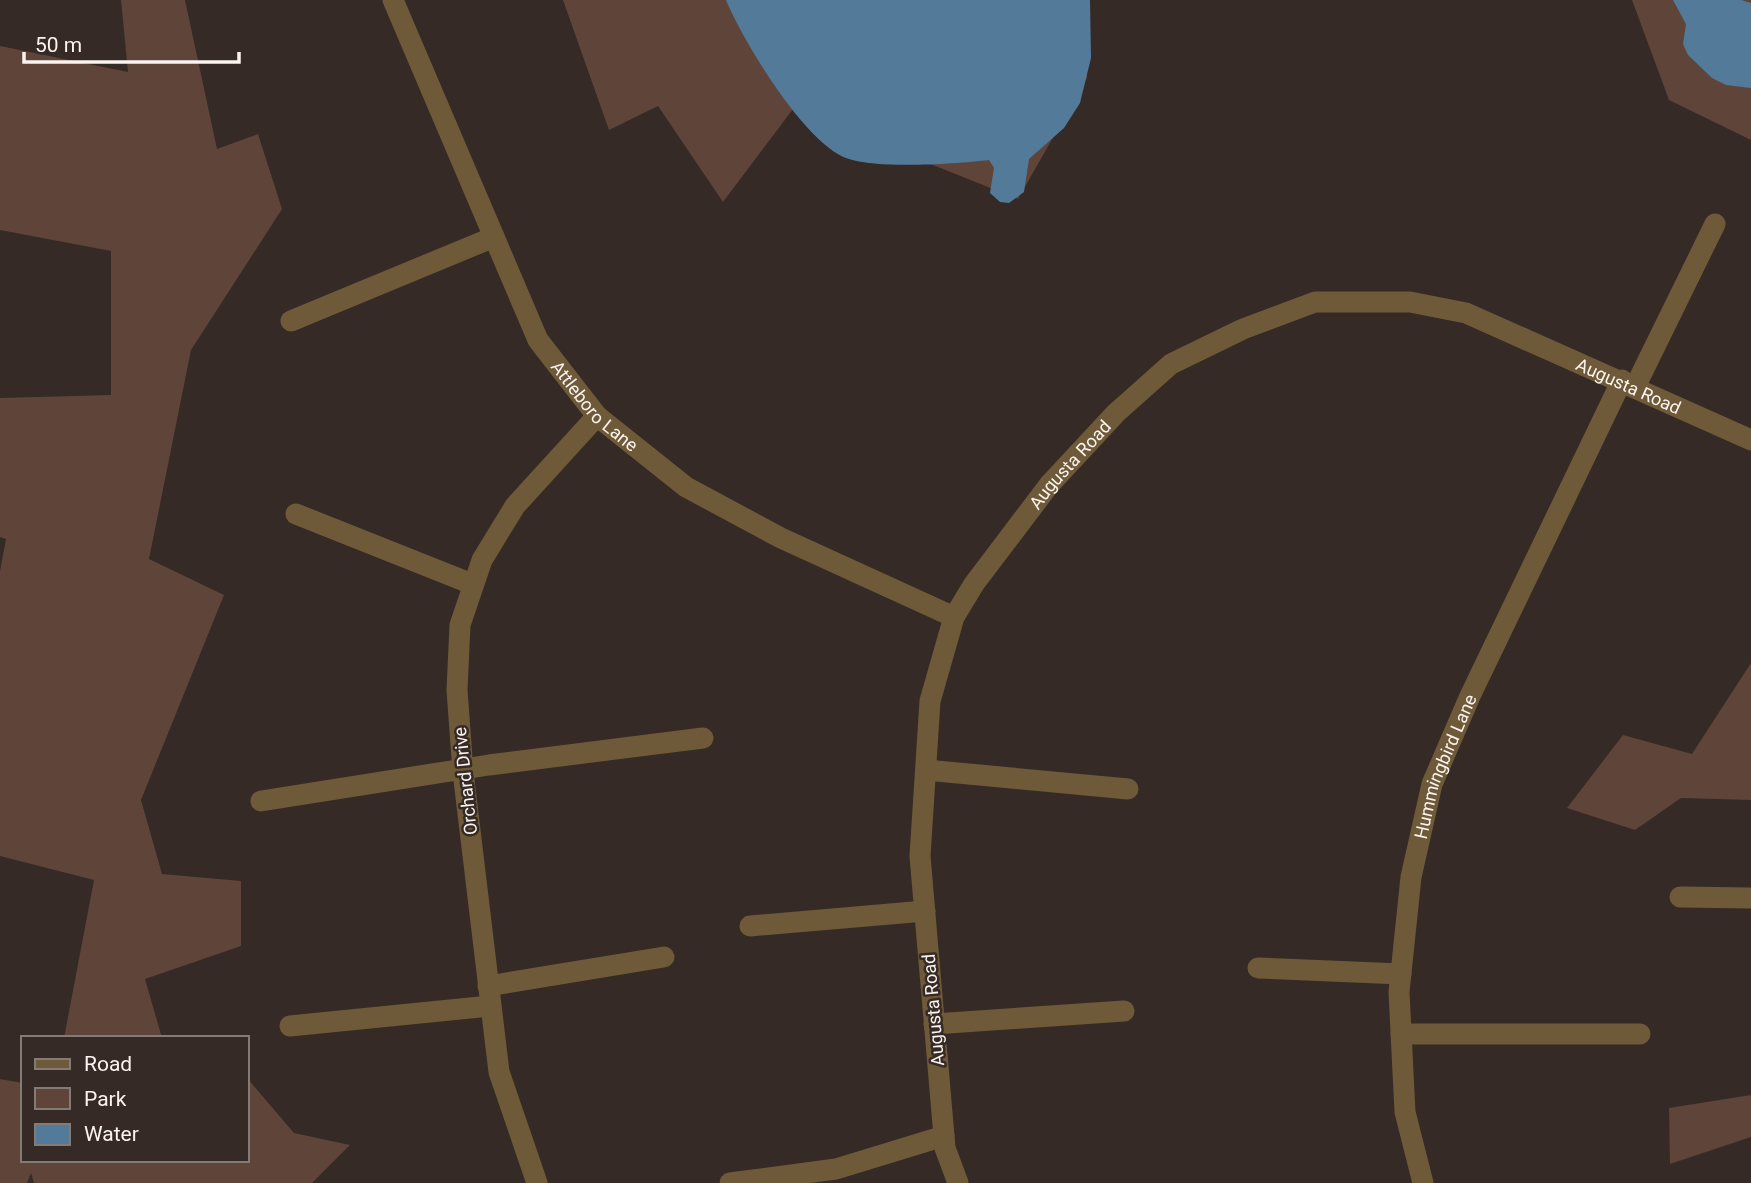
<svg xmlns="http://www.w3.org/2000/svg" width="1751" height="1183" viewBox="0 0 1751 1183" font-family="Roboto,sans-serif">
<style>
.green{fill:#5f443a}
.water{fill:#537b99}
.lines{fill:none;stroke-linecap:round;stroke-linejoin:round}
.minor{stroke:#6e5a38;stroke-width:21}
.labels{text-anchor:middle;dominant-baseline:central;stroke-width:5;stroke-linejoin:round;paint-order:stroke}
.street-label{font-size:18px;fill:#fbf3f0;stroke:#352a25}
</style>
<rect width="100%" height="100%" fill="#352a25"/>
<g class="green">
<path d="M 121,0 L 185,0 L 217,149 L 258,134 L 282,209 L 191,350 L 149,559 L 224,595 L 141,800 L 162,874 L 241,881 L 241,946 L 145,979 L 162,1038 L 64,1038 L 94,880 L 0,856 L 0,571 L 6,539 L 0,537 L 0,398 L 111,395 L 111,251 L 0,230 L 0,46 L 128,72 Z"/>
<path d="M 563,0 L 1084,0 L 1087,78 L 1018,199 L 793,109 L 723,202 L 658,106 L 609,130 Z"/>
<path d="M 1632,0 L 1751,0 L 1751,140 L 1669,100 Z"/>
<path d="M 1751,663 L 1751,800 L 1681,798 L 1635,830 L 1567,808 L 1623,735 L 1692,754 Z"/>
<path d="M 247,1078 L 294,1133 L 350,1145 L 312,1183 L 34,1183 L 31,1173 L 27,1183 L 0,1183 L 0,1079 L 23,1083 L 23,1160 L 247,1160 Z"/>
<path d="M 1751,1095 L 1751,1137 L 1670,1164 L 1669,1108 Z"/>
</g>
<g class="water">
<path d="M 726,0 L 1090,0 L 1091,58 L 1080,103 L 1064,128 L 1029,159 L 1024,192 L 1009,203 L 1000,202 L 990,193 L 994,168 L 989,160 C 955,164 880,169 849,159 C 806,146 743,41 726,0 Z"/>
<path d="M 1673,0 L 1741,0 L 1751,3 L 1751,88 L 1726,85 L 1712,78 L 1688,55 L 1683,44 L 1686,24 Z"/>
</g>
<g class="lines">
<g class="minor">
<path id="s1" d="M 393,0 L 538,340 L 597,416 L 686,487 L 781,538 L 954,617"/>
<path d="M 291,321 L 494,237"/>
<path d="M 1635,387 L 1715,224"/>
<path d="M 296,514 L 472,584"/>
<path d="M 926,770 L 1128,789"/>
<path d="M 261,801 L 489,765 L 703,738"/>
<path d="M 1680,897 L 1751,898"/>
<path d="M 750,926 L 925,911"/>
<path d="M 1258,968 L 1401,974"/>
<path d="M 488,986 L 664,957"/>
<path d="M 934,1024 L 1124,1011"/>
<path d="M 290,1026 L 490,1006"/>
<path d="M 1401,1034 L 1640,1034"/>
<path d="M 537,1183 L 499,1072 L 463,772 L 457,690 L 460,625 L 482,560 L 515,506 L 597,416"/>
<path d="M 730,1183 L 836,1169 L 944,1136"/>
<path id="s2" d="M 958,1183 L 945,1148 L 920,856 L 930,701 L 954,617 L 974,584 L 1049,485 L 1116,413 L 1171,364 L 1243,329 L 1315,302 L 1410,302 L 1466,313 L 1751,440"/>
<path id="s3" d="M 1423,1183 L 1405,1112 L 1399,992 L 1411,877 L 1432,784 L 1470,696 L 1622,380"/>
</g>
</g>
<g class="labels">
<g class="street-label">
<text stroke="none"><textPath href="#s2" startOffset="1395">Augusta Road</textPath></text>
<text stroke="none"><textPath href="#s1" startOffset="457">Attleboro Lane</textPath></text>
<text stroke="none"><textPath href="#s2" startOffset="765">Augusta Road</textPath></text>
<text stroke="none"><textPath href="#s3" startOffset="425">Hummingbird Lane</textPath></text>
<text transform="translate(465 781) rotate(-96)">Orchard Drive</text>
<text transform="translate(933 1010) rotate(-95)">Augusta Road</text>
</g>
</g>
<rect x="21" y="1036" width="228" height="126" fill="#352a25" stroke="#847a76" stroke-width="2"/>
<rect x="35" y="1059" width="35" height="10" fill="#6e5a38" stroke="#847a76" stroke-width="2"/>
<text x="84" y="1071" font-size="21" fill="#fbf3f0">Road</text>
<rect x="35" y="1088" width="35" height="21" fill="#5f443a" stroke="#847a76" stroke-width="2"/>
<text x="84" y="1106" font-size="21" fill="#fbf3f0">Park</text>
<rect x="35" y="1124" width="35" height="21" fill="#537b99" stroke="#847a76" stroke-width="2"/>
<text x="84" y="1141" font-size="21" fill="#fbf3f0">Water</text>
<path d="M24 52v10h215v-10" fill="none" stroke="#fbf3f0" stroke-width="3.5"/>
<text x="35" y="52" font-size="21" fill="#fbf3f0" stroke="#352a25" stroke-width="5" paint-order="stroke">50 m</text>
</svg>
